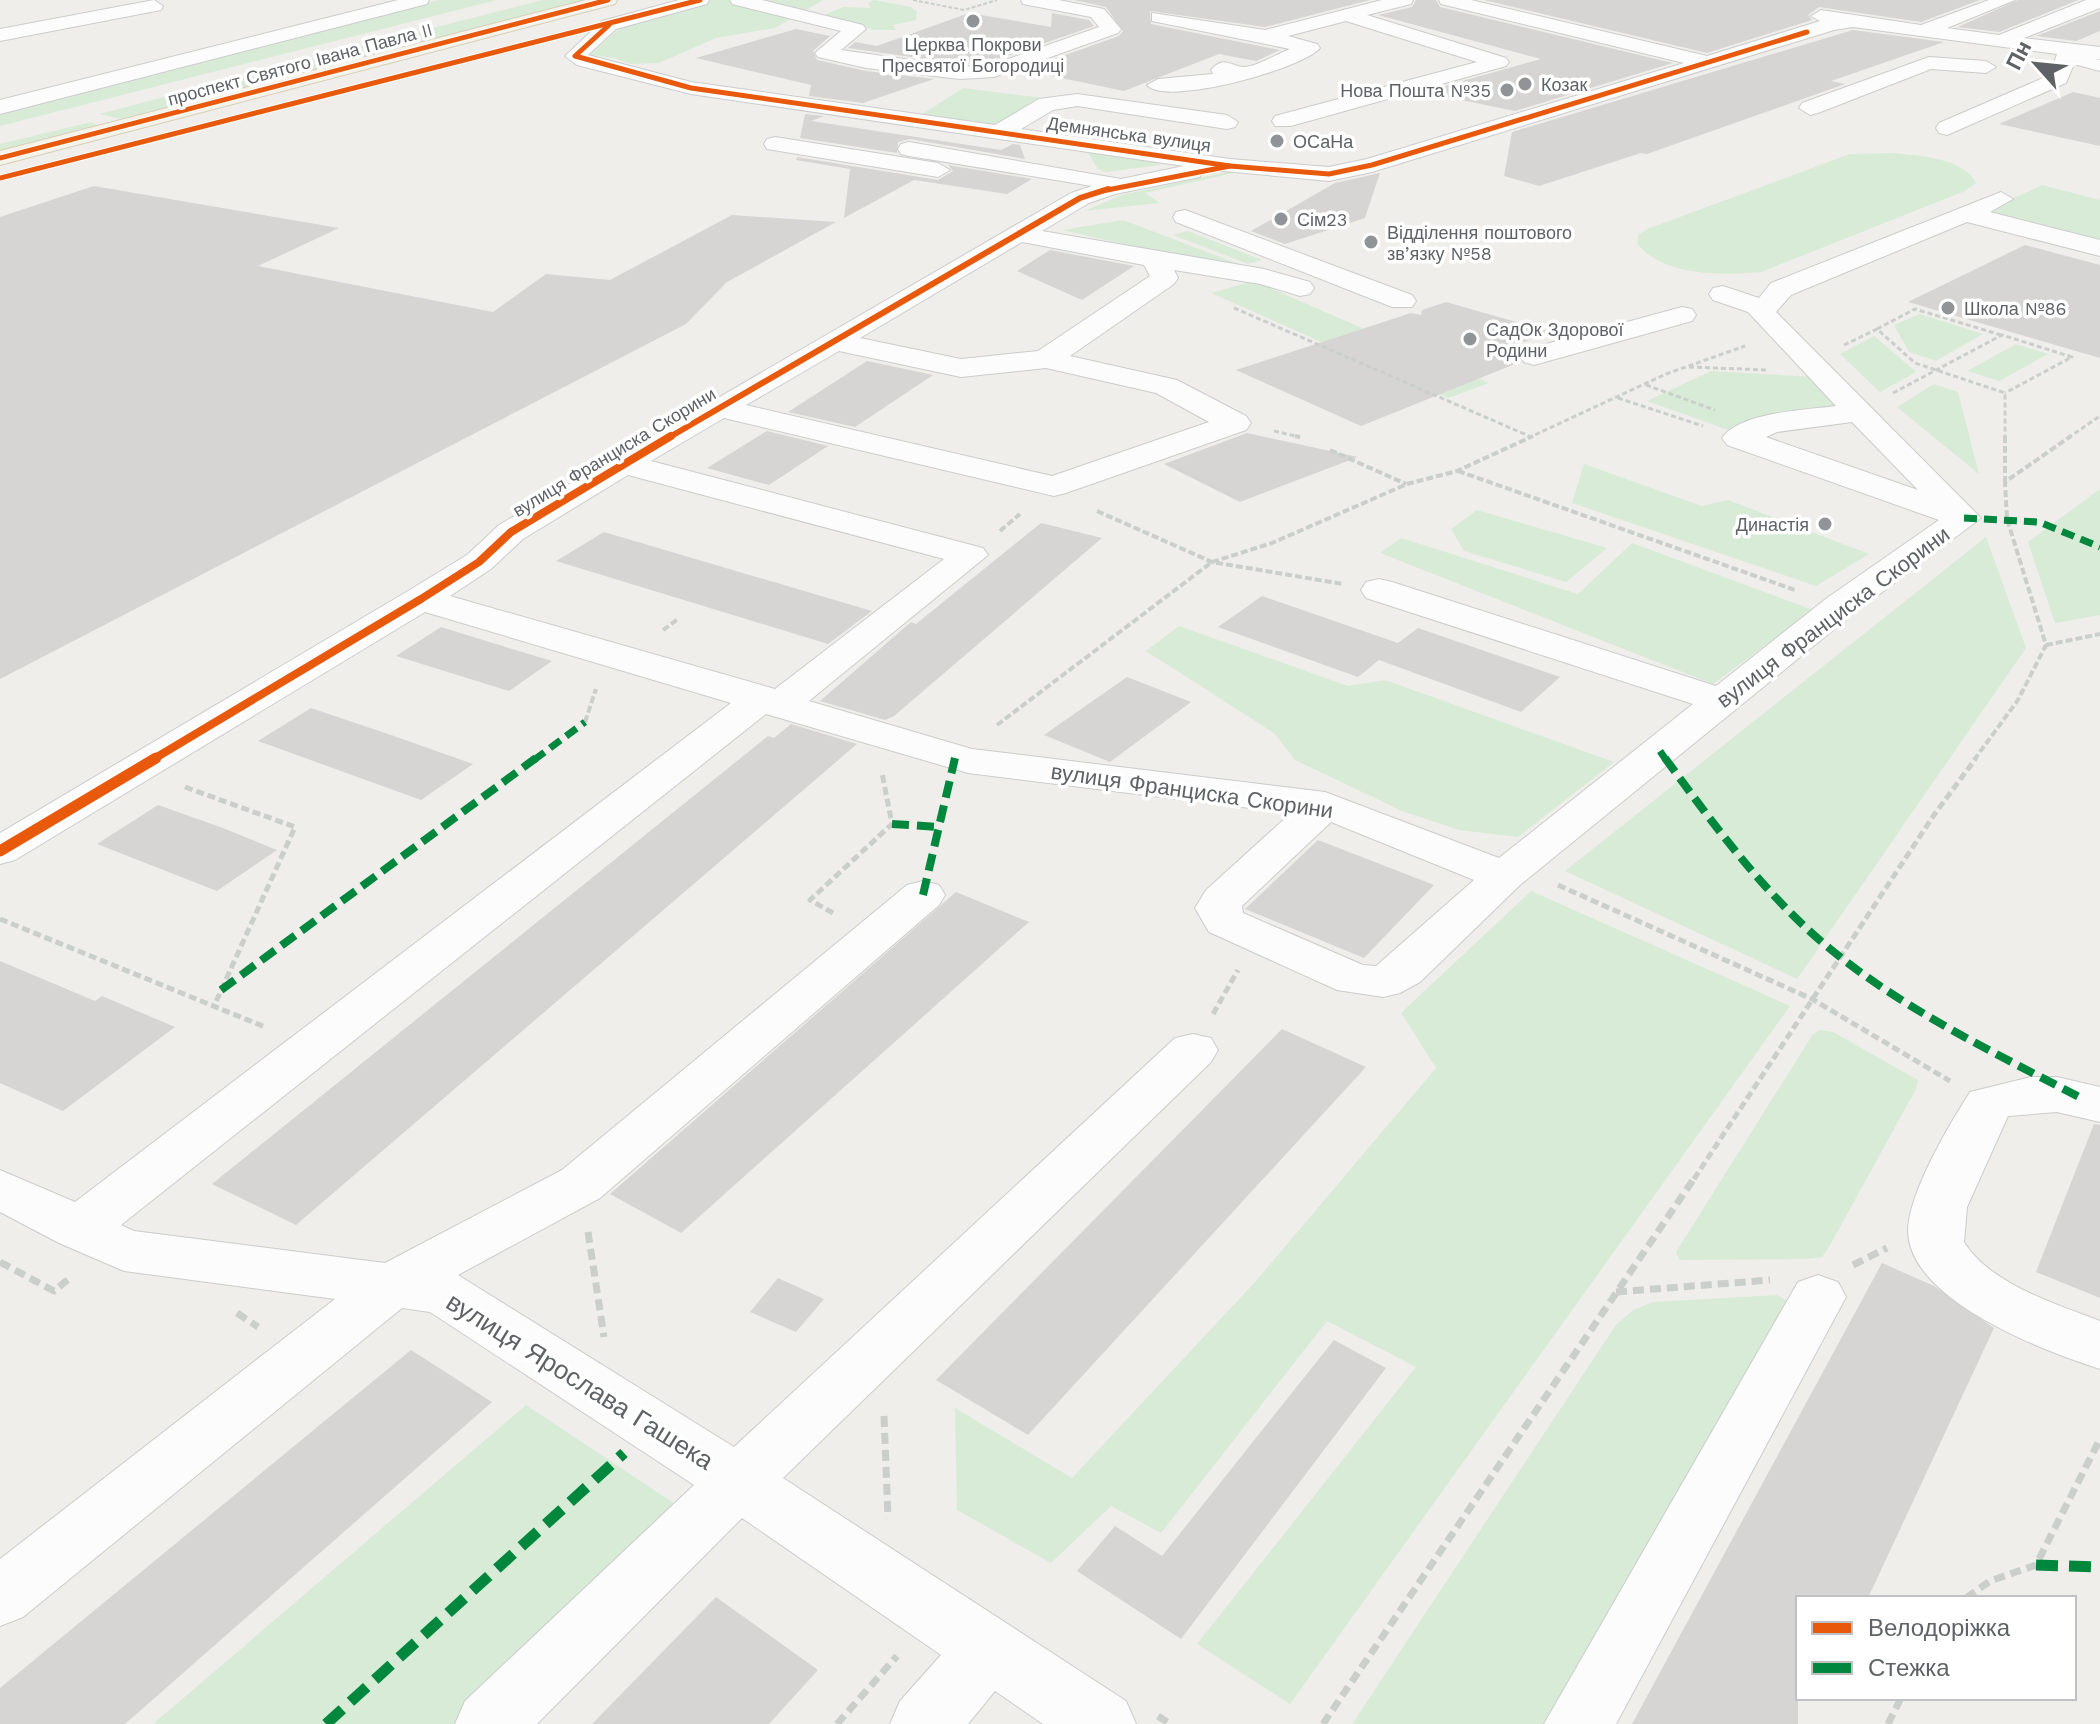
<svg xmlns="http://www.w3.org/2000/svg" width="2100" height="1724" viewBox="0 0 2100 1724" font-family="'Work Sans',sans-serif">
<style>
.green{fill:#d8ebd6}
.building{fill:#d6d5d3}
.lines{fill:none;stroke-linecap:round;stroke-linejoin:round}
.minor-casing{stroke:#cbcccc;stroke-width:2}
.major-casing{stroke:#d7ceb8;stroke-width:2}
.path-far4{stroke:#cacfcc;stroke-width:2;stroke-dasharray:4 2;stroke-linecap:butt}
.path-far3{stroke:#cacfcc;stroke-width:3;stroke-dasharray:5 3;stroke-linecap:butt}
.path-far2{stroke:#cacfcc;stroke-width:4;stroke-dasharray:7 3;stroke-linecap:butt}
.path-far1{stroke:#cacfcc;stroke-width:5;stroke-dasharray:8 4;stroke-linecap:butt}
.path{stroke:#cacfcc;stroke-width:7;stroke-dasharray:11 6;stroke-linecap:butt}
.minor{fill:#fdfcfc;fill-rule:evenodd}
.major{fill:#f4f2e9;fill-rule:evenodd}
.quiet-far2{stroke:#00873e;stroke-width:7;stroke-dasharray:13 7;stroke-linecap:butt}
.quiet-far1{stroke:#00873e;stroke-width:8;stroke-dasharray:17 8;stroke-linecap:butt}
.quiet{stroke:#00873e;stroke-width:11;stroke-dasharray:22 11;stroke-linecap:butt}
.cycleway-far3-casing{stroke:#fff;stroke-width:7}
.cycleway-far2-casing{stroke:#fff;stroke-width:9}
.cycleway-far1-casing{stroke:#fff;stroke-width:12}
.cycleway-casing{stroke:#fff;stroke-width:16}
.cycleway-far3{stroke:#e8590c;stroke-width:5}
.cycleway-far2{stroke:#e8590c;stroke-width:6}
.cycleway-far1{stroke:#e8590c;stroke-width:8}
.cycleway{stroke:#e8590c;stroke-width:11}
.poi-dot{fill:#919496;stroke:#fff;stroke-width:3}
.labels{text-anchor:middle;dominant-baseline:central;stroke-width:7;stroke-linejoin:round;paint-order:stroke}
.far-poi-label{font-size:18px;fill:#5f6368;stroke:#fff;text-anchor:start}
.far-street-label{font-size:18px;fill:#5f6368;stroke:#fff}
.street-label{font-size:22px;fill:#5f6368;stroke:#fff}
.near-street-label{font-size:26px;fill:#5f6368;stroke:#fff}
</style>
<rect width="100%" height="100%" fill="#efeeea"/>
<g class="green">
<path d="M 438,0 L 497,0 L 0,126 L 0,109 Z"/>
<path d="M 542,0 L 585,0 L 127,120 L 99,114 Z"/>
<path d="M 712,0 L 823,0 L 775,28 L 716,38 L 659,63 L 630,64 L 614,58 L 590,55 L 622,26 Z"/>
<path d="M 874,0 L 911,7 L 917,12 L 916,20 L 893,25 L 896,30 L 874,30 L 824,15 L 843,7 L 870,8 L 868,3 Z"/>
<path d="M 963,88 L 1051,99 L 1001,127 L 921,115 Z"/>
<path d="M 91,122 L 99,126 L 0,152 L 0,144 Z"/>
<path d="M 1088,153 L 1149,160 L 1161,165 L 1106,172 L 1098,169 Z"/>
<path d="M 1895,153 C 1920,156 1964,158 1976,183 L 1965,191 L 1761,272 C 1723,275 1662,277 1637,243 L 1639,234 L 1650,228 L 1850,154 Z"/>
<path d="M 1231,171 L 1238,172 L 1145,193 L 1160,203 L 1084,211 L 1122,195 Z"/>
<path d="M 2042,185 L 2100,200 L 2100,246 L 1980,214 Z"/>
<path d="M 1123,220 L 1244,266 L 1234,269 L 1062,230 Z"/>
<path d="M 1188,231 L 1262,260 L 1248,264 L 1173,235 Z"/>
<path d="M 1254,281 L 1489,383 L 1448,398 L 1211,293 Z"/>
<path d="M 1920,314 L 1983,334 L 1936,361 L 1909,352 L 1894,325 Z"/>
<path d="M 1874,336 L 1916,372 L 1880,392 L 1840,354 Z"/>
<path d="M 2016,344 L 2048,354 L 1999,381 L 1967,371 Z"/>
<path d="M 1711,371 L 1812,377 L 1836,407 L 1731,431 L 1647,401 Z"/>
<path d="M 1934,384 L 1958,392 L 1979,474 L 1897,407 Z"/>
<path d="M 1584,464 L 1702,506 L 1728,500 L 1869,554 L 1816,586 L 1572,503 Z"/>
<path d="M 2100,489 L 2100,615 L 2055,623 L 2028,542 Z"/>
<path d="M 1477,510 L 1607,548 L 1566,582 L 1464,551 L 1451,529 Z"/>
<path d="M 1986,537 L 2026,648 L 1797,979 L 1565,871 Z"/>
<path d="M 1401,538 L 1578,594 L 1632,543 L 1813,610 L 1713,684 L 1380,553 Z"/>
<path d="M 1179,626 L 1348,686 L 1385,680 L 1614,762 L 1518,837 L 1459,830 L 1402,811 L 1295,760 L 1274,733 L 1146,651 Z"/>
<path d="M 1531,891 L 1790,1006 L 1290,1704 L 1197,1644 L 1416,1367 L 1327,1321 L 1161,1533 L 1111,1506 L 1051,1563 L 957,1510 L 955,1408 L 1072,1478 L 1256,1281 L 1436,1068 L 1401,1013 Z"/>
<path d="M 1820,1030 L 1833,1032 L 1918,1080 L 1916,1089 L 1829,1247 L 1822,1257 L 1808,1259 L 1679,1260 L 1676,1252 L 1813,1034 Z"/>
<path d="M 1777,1295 L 1791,1303 L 1565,1724 L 1352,1724 L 1616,1325 L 1633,1310 L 1653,1302 Z"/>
<path d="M 526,1405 L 690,1514 L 474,1724 L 153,1724 Z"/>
</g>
<g class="building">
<path d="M 1074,0 L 1370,0 L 1265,27 L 1150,11 L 1151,24 L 1280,50 L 1256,61 L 1219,54 L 1124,91 L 1023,70 L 1119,36 L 1123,31 L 1106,7 Z"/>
<path d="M 1416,0 L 1436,0 L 1440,7 L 1673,63 L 1515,111 L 1423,92 L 1541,59 L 1378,15 L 1412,7 Z"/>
<path d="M 1484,0 L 1980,0 L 1921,22 L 1819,7 L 1808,15 L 1812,20 L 1707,53 Z"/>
<path d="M 2018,0 L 2078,0 L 1999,32 L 1958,27 Z"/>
<path d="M 2100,11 L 2100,31 L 2076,41 L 2036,36 Z"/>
<path d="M 969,13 L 1051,27 L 1052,13 L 1089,20 L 1094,26 L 990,62 L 960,64 L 848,48 L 855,42 L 877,46 Z"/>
<path d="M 796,29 L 830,36 L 813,51 L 817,60 L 866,71 L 934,79 L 863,103 L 809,96 L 811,85 L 696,58 Z"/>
<path d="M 1853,30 L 1944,42 L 1831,81 L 1845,84 L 1647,154 L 1641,153 L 1539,186 L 1504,176 L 1512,132 Z"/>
<path d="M 2073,92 L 2100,98 L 2100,146 L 1999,124 Z"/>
<path d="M 805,114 L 824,116 L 811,121 L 1001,150 L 1013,144 L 1020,145 L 1025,159 L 910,139 L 898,142 L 897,153 L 800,138 Z"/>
<path d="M 797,157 L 938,180 L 953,171 L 948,165 L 1032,179 L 1007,194 L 914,180 L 844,218 L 850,169 L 796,160 Z"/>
<path d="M 1380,173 L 1365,218 L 1285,244 L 1251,231 L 1335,183 Z"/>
<path d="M 94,186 L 339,228 L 258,266 L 493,312 L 546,274 L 610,280 L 732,215 L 836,222 L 727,282 L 686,324 L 0,679 L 0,217 Z"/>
<path d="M 2025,245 L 2100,265 L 2100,358 L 1908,302 Z"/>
<path d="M 1050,250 L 1134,266 L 1082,300 L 1017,271 Z"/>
<path d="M 1446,302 L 1552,332 L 1513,346 L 1517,348 L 1510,351 L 1517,354 L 1520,362 L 1361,426 L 1236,370 L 1411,313 L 1421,315 L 1422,310 Z"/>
<path d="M 867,361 L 933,375 L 855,427 L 788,412 Z"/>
<path d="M 767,431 L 828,446 L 769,485 L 707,468 Z"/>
<path d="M 1247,433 L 1358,457 L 1240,502 L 1164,464 Z"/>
<path d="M 1041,523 L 1102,538 L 894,716 L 885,720 L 820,701 L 911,622 L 916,624 Z"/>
<path d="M 604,532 L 872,611 L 828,644 L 556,561 Z"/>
<path d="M 1262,596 L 1398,643 L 1418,628 L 1560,677 L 1521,712 L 1379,660 L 1358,677 L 1218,627 Z"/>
<path d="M 441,627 L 496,644 L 552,661 L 509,691 L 396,656 Z"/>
<path d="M 1127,677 L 1191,702 L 1110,762 L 1044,735 Z"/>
<path d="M 311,708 L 391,735 L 473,764 L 421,800 L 258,741 Z"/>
<path d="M 791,724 L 857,744 L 296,1225 L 212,1184 L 768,736 L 774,738 Z"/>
<path d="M 158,805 L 223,828 L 277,850 L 217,891 L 97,844 Z"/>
<path d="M 1318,840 L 1434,885 L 1364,958 L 1245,909 Z"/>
<path d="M 956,892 L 1029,922 L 681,1233 L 610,1194 Z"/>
<path d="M 0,961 L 95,1001 L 102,996 L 175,1027 L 63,1111 L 0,1083 Z"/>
<path d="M 1282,1029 L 1366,1067 L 1028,1435 L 936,1380 Z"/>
<path d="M 2094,1124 L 2100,1125 L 2100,1298 L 2036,1272 Z"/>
<path d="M 1882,1263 L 1934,1286 L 1994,1328 L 1868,1598 L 1798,1598 L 1798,1724 L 1632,1724 Z"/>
<path d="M 778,1278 L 824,1299 L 796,1332 L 750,1312 Z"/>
<path d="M 1334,1340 L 1386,1368 L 1181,1639 L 1077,1571 L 1115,1526 L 1162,1556 Z"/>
<path d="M 411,1350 L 492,1402 L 125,1724 L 0,1724 L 0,1688 Z"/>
<path d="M 716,1597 L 818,1670 L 769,1724 L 592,1724 Z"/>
</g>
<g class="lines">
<defs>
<g id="minor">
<path d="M 154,0 L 163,6 L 161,10 L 0,41 L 0,29 Z"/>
<path d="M 398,0 L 429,0 L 427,4 L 0,114 L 0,100 Z"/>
<path d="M 679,0 L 709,0 L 707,4 L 616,29 L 588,55 L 691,82 L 995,125 L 1039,99 L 1077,94 L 1227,115 L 1238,122 L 1235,127 L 1227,129 L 1077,106 L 1053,110 L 1021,129 L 1230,159 L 1329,167 L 1367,159 L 1684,63 L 1441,4 L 1439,0 L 1471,0 L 1707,56 L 1820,21 L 1811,16 L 1821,10 L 1921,25 L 1989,0 L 2015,0 L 1947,28 L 1999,35 L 2086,0 L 2100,0 L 2100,8 L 2024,38 L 2100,47 L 2100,59 L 2096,59 L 2100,60 L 2100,71 L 2074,64 L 2066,83 L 1947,135 L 1939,133 L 1936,128 L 1939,123 L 2050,75 L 2057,54 L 1853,27 L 1834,30 L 1372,172 L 1329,181 L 1202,169 L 1200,177 L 1115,194 L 1089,203 L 1042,231 L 1264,269 L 1310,282 L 1314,288 L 1310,294 L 1300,296 L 1260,284 L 1174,270 L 1178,278 L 1174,284 L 1070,356 L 1177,380 L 1246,416 L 1251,423 L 1246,430 L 1066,493 L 1054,496 L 724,418 L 651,461 L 983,548 L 988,555 L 809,701 L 972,749 L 1325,792 L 1499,858 L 1693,704 L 1366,598 L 1361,590 L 1366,582 L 1379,579 L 1392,582 L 1716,686 L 1827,598 L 1939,520 L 1727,445 L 1722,438 C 1740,412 1806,410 1836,406 L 1748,312 L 1713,300 L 1709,294 L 1713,288 L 1723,286 L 1759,298 L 1771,283 L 2001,192 L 2013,199 L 1990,212 L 2100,240 L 2100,256 L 1967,222 L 1791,295 L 1776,312 L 1981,518 L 1853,614 L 1520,885 L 1420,982 L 1400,993 L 1383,997 L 1337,990 L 1209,932 L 1195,908 L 1206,890 L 1291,813 L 968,773 L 766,714 L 121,1225 L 134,1231 L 385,1263 L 562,1170 L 907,885 L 923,881 L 939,885 L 945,895 L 939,905 L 600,1198 L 458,1275 L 734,1447 L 1175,1038 L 1193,1034 L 1211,1038 L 1218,1050 L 1211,1062 L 783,1478 L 1126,1701 L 1136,1724 L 1043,1724 L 995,1691 L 968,1724 L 890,1724 L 900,1701 L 941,1655 L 742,1518 L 537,1724 L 455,1724 L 465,1701 L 694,1485 L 430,1312 L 402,1308 L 23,1617 L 0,1626 L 0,1559 L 335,1299 L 124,1271 L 59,1243 L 0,1212 L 0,1170 L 75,1202 L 731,703 L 425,612 L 15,860 L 0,864 L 0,833 L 408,591 L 467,555 L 499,525 L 1071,193 L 1092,186 L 909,156 L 901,154 L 898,149 L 901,144 L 909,142 L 1121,179 L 1184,166 L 691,94 L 577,65 L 565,56 L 602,21 ZM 1022,242 L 1144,265 L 1150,276 L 1038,351 L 961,359 L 860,338 ZM 839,351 L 961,377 L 1046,368 L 1156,393 L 1209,422 L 1052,476 L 746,405 ZM 1852,422 L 1918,490 L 1766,437 L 1777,432 ZM 628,475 L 944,559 L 775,689 L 450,596 L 491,569 L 523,539 ZM 1331,822 L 1474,880 L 1376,966 L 1363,965 L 1243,913 L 1242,906 Z"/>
<path d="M 730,0 L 762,0 L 863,25 L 866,29 L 841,50 L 960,67 L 991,65 L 1099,27 L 1091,17 L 1023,4 L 1021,0 L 1059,0 L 1104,9 L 1121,29 L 1118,33 L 994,77 L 960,79 L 866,68 L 818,57 L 815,53 L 841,31 L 732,4 Z"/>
<path d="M 1382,0 L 1413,0 L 1411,4 L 1367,15 L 1506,58 L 1509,62 L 1506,66 L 1291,126 L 1275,126 L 1272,121 L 1275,116 L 1477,62 L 1346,21 L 1288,36 L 1317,44 L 1320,48 C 1302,69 1166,107 1147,85 L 1158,79 L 1213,74 L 1211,70 C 1225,54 1232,68 1246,67 C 1260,65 1277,54 1290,49 L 1152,21 L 1152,13 L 1265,30 Z"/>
<path d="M 1929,57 L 1986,61 L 1996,67 L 1986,73 L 1931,69 L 1818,113 L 1810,115 L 1799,108 L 1802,103 Z"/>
<path d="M 775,137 L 938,163 L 950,170 L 938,177 L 767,149 L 764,144 L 767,139 Z"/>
<path d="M 1185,210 L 1412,295 L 1416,301 L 1412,307 L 1392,307 L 1176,222 L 1173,217 L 1176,212 Z"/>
<path d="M 1682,307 L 1692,309 L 1696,315 L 1692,321 L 1534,365 L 1524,362 L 1519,356 L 1524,350 Z"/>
<path d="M 2031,1077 L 2057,1077 L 2100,1087 L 2100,1122 L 2057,1112 L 2008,1116 L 1967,1207 L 1964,1242 C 1990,1284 2056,1304 2100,1321 L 2100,1369 C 2044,1351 1895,1296 1909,1220 C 1916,1181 1949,1125 1970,1092 Z"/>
<path d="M 1818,1275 L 1838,1282 L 1846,1297 L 1616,1724 L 1544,1724 L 1798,1282 Z"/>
</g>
<path id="major" d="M 586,0 L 617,0 L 615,4 L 0,165 L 0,151 Z"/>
</defs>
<use href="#minor" class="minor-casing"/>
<use href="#major" class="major-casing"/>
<path class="path-far4" d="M 913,0 L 964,10 L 997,0"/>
<g class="path-far3">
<path d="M 1234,308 L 1529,436"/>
<path d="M 1877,329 L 1915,309 L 2001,335"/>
<path d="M 1844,345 L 1877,329 L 1915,363 L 2005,393 L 2005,438"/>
<path d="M 1689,367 L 1767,370"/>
<path d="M 1646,385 L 1715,410"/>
<path d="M 1893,393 L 2002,335 L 2072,357 L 2005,393"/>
<path d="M 1618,398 L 1703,426"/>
<path d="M 1274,431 L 1300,437"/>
<path d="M 1528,438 L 1666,374 L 1745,346"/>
<path d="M 2068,438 L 2100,416"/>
</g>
<g class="path-far2">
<path d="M 1295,436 L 1300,437"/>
<path d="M 2005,436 L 2005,481"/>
<path d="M 1330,450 L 1406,484"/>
<path d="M 1458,471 L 1795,590"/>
<path d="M 1097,511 L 1212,562 L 1343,584"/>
<path d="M 1000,531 L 1020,514"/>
<path d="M 663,630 L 678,619"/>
<path d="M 2046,645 L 2100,634"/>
<path d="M 585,722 L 596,689"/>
<path d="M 997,725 L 1212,562 L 1272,543 L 1407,484 L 1457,471 L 1533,436"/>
<path d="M 1974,760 L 2018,700 L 2046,645 L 2007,519 L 2005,482 L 2071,436"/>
</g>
<g class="path-far1">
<path d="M 185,787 L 295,827 L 214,1006"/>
<path d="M 1558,885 L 1812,999 L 1950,1081"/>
<path d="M 833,913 L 810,900 L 892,824 L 882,773"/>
<path d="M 0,919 L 265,1027"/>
<path d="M 1213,1014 L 1238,970"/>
<path d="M 1694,1179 L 1934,815 L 1976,758"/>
</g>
<g class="path">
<path d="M 588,1232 L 604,1337"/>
<path d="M 0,1262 L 54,1291 L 71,1277"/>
<path d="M 1853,1265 L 1887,1248"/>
<path d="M 1616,1292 L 1770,1280"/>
<path d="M 237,1313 L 258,1327"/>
<path d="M 884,1416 L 888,1518"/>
<path d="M 1966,1598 L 1990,1581 L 2036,1565 L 2100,1439"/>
<path d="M 1158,1716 L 1170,1724"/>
<path d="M 837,1724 L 897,1656"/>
<path d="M 1323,1724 L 1695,1177"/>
<path d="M 1888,1724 L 1901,1698"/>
</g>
<use href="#minor" class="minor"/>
<use href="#major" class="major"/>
<g class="quiet-far2">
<path d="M 1964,518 L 2039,522 L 2100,547"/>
<path d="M 1660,751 L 1666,760"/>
<path d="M 534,760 L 585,722"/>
</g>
<g class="quiet-far1">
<path d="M 1665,758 C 1714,825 1764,894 1829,948 C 1904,1010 1995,1053 2081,1098"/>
<path d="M 892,824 L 939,827"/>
<path d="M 923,895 L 955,758"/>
<path d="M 221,990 L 536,758"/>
</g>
<g class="quiet">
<path d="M 2036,1565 L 2100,1567"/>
<path d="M 326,1724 L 624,1453"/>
</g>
<defs>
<g id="cycleway-far3">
<path d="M 609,25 L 575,56 L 691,88 L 1230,166 L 1329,174 L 1372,165 L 1807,32"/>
<path d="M 0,158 L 608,0"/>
<path d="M 0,178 L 700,0"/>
<path d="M 1102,191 L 1230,166"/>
</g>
<path id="cycleway-far2" d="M 668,438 L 1080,198 L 1108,189"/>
<path id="cycleway-far1" d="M 152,760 L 421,599 L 479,562 L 511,532 L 671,436"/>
<path id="cycleway" d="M 0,851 L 156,758"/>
</defs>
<use href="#cycleway-far3" class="cycleway-far3-casing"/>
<use href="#cycleway-far2" class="cycleway-far2-casing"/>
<use href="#cycleway-far1" class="cycleway-far1-casing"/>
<use href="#cycleway" class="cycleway-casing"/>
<use href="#cycleway-far3" class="cycleway-far3"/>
<use href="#cycleway-far2" class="cycleway-far2"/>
<use href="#cycleway-far1" class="cycleway-far1"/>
<use href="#cycleway" class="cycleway"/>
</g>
<g class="poi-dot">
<circle cx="973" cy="21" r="8"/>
<circle cx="1525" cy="84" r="8"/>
<circle cx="1507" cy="90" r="8"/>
<circle cx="1277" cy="141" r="8"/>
<circle cx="1281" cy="219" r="8"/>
<circle cx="1371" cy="242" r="8"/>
<circle cx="1948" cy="308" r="8"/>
<circle cx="1470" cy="339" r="8"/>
<circle cx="1825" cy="524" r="8"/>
</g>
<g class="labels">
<g class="far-poi-label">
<text x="973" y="44" text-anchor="middle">Церква Покрови<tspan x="973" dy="21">Пресвятої Богородиці</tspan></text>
<text x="1541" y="84">Козак</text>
<text x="1491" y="90" text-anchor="end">Нова Пошта №35</text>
<text x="1293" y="141">ОСаНа</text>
<text x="1297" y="219">Сім23</text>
<text x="1387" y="232">Відділення поштового<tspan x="1387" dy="21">зв’язку №58</tspan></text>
<text x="1964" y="308">Школа №86</text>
<text x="1486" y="329">СадОк Здорової<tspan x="1486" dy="21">Родини</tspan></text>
<text x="1809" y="524" text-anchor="end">Династія</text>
</g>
<g class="far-street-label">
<text transform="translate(300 64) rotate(-15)">проспект Святого Івана Павла II</text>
<text transform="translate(1129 134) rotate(8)">Демнянська вулиця</text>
<text transform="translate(614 452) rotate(-31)">вулиця Франциска Скорини</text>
</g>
<g class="street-label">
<text transform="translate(1833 617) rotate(-37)">вулиця Франциска Скорини</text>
<text transform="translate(1192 791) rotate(8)">вулиця Франциска Скорини</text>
</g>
<g class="near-street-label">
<text transform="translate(580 1381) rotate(32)">вулиця Ярослава Гашека</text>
</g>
</g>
<rect x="1796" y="1596" width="280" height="104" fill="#ffffff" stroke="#bfc1c3" stroke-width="2"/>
<rect x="1812" y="1622" width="40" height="12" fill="#e8590c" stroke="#bfc1c3" stroke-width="2"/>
<text x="1868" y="1636" font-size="24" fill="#5f6368">Велодоріжка</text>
<rect x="1812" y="1662" width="40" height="12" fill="#00873e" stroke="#bfc1c3" stroke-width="2"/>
<text x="1868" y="1676" font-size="24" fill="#5f6368">Стежка</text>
<g transform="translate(2036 64) rotate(297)" stroke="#ffffff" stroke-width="6" paint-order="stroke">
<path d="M0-6L14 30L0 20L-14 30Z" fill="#5f6368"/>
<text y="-12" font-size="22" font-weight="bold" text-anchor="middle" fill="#5f6368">Пн</text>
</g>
</svg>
